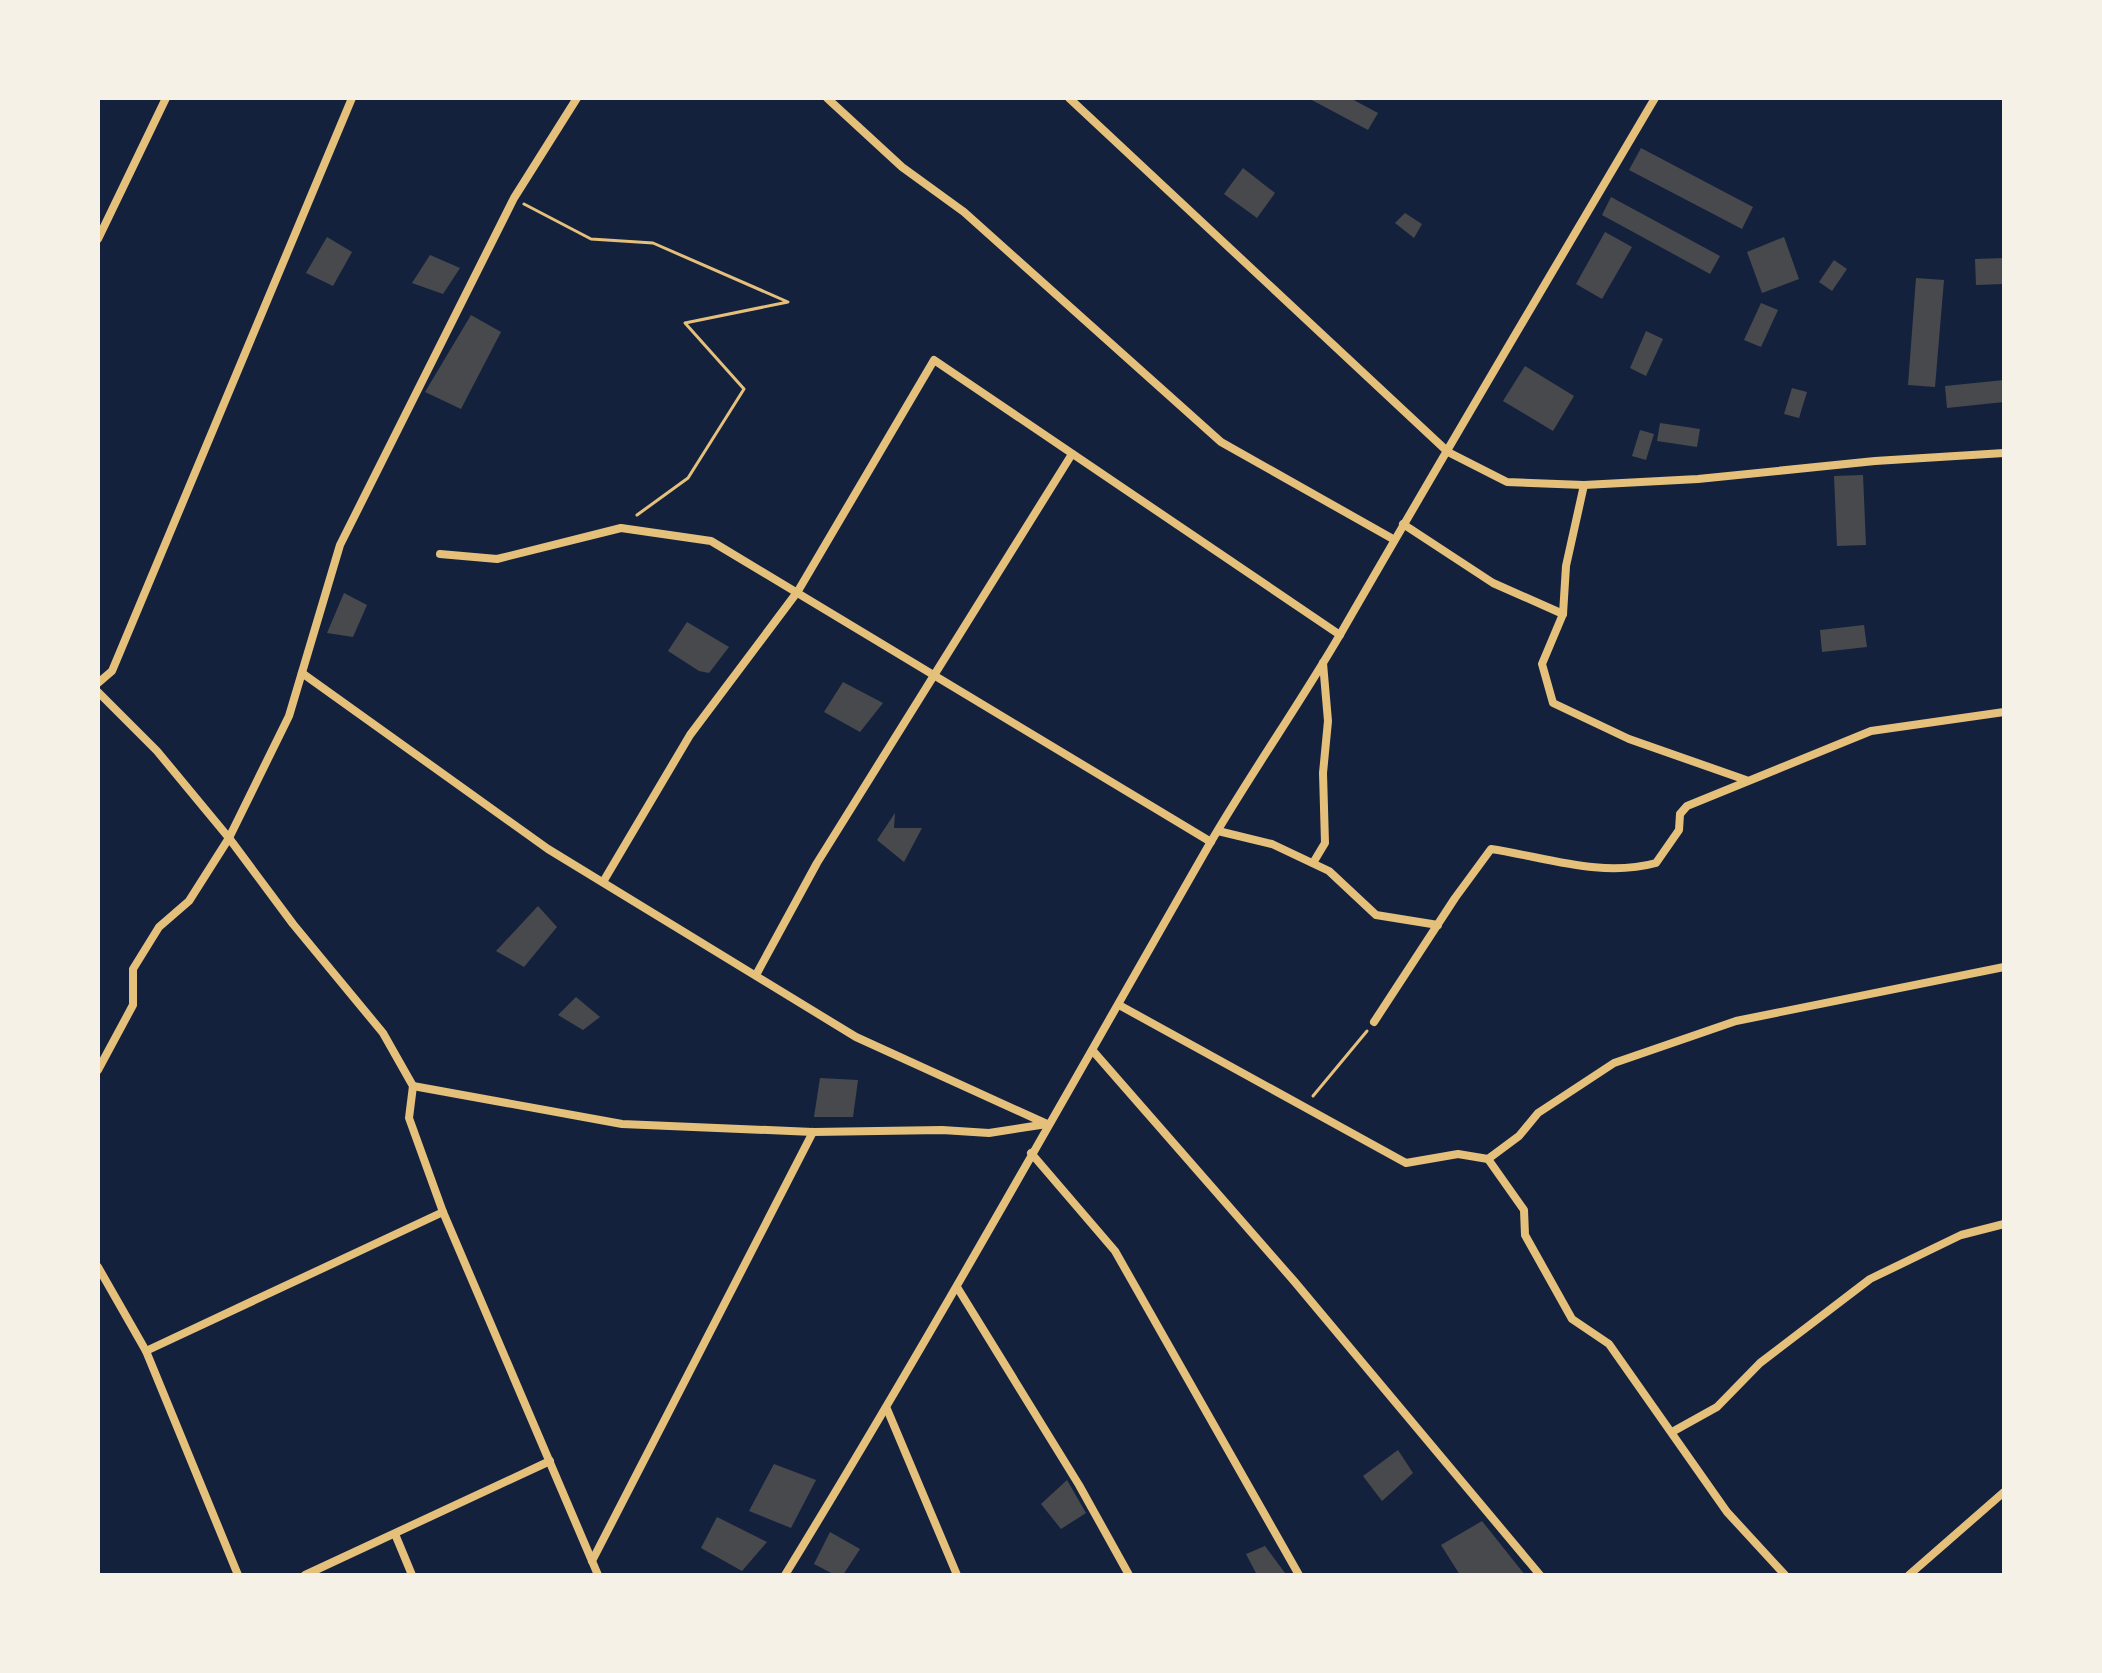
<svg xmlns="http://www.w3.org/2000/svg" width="2102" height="1673" viewBox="0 0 2102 1673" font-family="'DejaVu Sans',sans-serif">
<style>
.building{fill:#48494c}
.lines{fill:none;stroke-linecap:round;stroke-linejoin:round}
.path{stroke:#e5c07b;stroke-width:3}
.minor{stroke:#e5c07b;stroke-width:8}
</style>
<rect width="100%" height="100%" fill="#14213d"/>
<g class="building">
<path d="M 1308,98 L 1350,98 L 1378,113 L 1368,130 Z"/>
<path d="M 1641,148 L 1753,207 L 1742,229 L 1629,170 Z"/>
<path d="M 1243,168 L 1275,193 L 1257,218 L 1224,194 Z"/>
<path d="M 1611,197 L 1720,256 L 1710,274 L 1602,215 Z"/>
<path d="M 1405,213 L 1422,224 L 1414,238 L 1395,223 Z"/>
<path d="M 1605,232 L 1632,247 L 1602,299 L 1576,284 Z"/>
<path d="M 327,237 L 352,252 L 333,286 L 306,273 Z"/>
<path d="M 1784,237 L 1799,279 L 1762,293 L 1747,252 Z"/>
<path d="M 430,255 L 460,268 L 443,294 L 412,283 Z"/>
<path d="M 2004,258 L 2004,284 L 1976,285 L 1975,259 Z"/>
<path d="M 1834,260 L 1847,269 L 1832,291 L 1819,282 Z"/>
<path d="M 1916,278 L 1944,280 L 1935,387 L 1908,385 Z"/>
<path d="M 1761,303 L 1778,310 L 1761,347 L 1744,340 Z"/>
<path d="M 471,315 L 501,332 L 461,409 L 425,392 Z"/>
<path d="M 1646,331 L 1663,339 L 1646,376 L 1630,368 Z"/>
<path d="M 1525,366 L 1574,396 L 1553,431 L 1503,401 Z"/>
<path d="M 2004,380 L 2004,402 L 1947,408 L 1945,386 Z"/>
<path d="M 1792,388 L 1807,392 L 1799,418 L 1784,414 Z"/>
<path d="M 1660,423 L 1700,429 L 1697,447 L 1657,441 Z"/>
<path d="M 1640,430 L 1654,434 L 1646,460 L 1632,456 Z"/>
<path d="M 1863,475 L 1866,545 L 1837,546 L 1834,476 Z"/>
<path d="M 344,593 L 367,605 L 353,637 L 327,633 Z"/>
<path d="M 687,622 L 729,647 L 709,673 L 699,671 L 668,651 Z"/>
<path d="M 1864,625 L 1867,647 L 1822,652 L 1820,630 Z"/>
<path d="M 843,682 L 883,703 L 860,732 L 824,712 Z"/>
<path d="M 895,813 L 894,828 L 922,828 L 904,862 L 877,840 Z"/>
<path d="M 538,906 L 557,927 L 524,967 L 496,951 Z"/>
<path d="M 576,997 L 600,1017 L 583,1030 L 558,1015 Z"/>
<path d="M 820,1078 L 858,1080 L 853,1117 L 814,1117 Z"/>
<path d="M 1398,1450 L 1413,1473 L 1382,1501 L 1363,1476 Z"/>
<path d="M 774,1464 L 816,1480 L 791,1528 L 749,1511 Z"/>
<path d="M 1067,1480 L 1086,1513 L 1061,1529 L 1041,1504 Z"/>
<path d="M 717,1517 L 767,1542 L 742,1571 L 701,1548 Z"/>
<path d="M 1482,1521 L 1525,1575 L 1460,1575 L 1441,1545 Z"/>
<path d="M 830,1532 L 860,1549 L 843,1575 L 835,1575 L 814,1564 Z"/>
<path d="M 1265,1546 L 1285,1573 L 1283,1575 L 1257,1575 L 1246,1554 Z"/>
</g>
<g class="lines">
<g class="path">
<path d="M 524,204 L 591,239 L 653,243 L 788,302 L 685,323 L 744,389 L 688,478 L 637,515"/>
<path d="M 1313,1096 L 1367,1031"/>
</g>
<g class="minor">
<path d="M 827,98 L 902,167 L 964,212 L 1221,442 L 1393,539"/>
<path d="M 1069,98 L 1448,452 L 1507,482 L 1584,485 L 1698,479 L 1875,461 L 2004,453"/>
<path d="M 98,239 L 166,98"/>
<path d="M 1403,524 L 1493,583 L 1563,614 L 1542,664 L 1553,703 L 1629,739 L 1746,780"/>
<path d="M 440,554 L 497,559 L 621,528 L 711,541 L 1211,842"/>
<path d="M 1563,614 L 1566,566 L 1584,485"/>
<path d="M 302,673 L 548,849 L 856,1037 L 1047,1124"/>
<path d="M 98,683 L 112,671 L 352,98"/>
<path d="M 98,692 L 157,751 L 229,838 L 293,924 L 383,1033 L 413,1086 L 409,1118 L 443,1212 L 598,1575"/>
<path d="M 1218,831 L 1272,844 L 1329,871 L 1376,915 L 1438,925"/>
<path d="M 1313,863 L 1325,843 L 1323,773 L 1328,721 L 1323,663"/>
<path d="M 603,882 L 690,735 L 798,591 L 934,360 L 1340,635"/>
<path d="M 756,975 L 817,863 L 1072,454"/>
<path d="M 1119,1005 L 1406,1163 L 1458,1154 L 1488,1159 L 1524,1210 L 1525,1235 L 1572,1319 L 1609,1344 L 1727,1512 L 1785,1575"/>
<path d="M 1374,1022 L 1455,898 L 1491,849 C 1545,857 1601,878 1656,863 L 1679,830 L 1680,814 L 1687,806 L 1871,731 L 2004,712"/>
<path d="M 1093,1051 L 1294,1281 L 1540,1575"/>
<path d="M 98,1070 L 133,1005 L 133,969 L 159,927 L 189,901 L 229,838 L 289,716 L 340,545 L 514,198 L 577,98"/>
<path d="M 413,1086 L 622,1124 L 813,1132 L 942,1130 L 989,1133 L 1047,1124"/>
<path d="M 1031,1153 L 1115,1251 L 1299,1575"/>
<path d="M 1488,1159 L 1519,1136 L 1538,1113 L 1614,1063 L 1736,1021 L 2004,967"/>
<path d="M 98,1267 L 146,1351 L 238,1575"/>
<path d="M 957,1287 L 1079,1485 L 1129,1575"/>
<path d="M 146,1351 L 443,1212"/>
<path d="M 887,1409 L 957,1575"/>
<path d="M 1672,1432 L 1717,1407 L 1760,1363 L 1870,1279 L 1961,1235 L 2004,1224"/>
<path d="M 395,1534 L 412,1575"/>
<path d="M 592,1561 L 813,1132"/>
<path d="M 305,1575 L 550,1461"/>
<path d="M 785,1575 C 932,1335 1069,1089 1209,845 C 1251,773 1299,705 1341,633 C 1444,454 1550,276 1655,98"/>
<path d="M 1909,1575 L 2004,1492"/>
</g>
</g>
<rect width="2102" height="1673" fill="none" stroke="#f6f1e7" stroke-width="200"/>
</svg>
